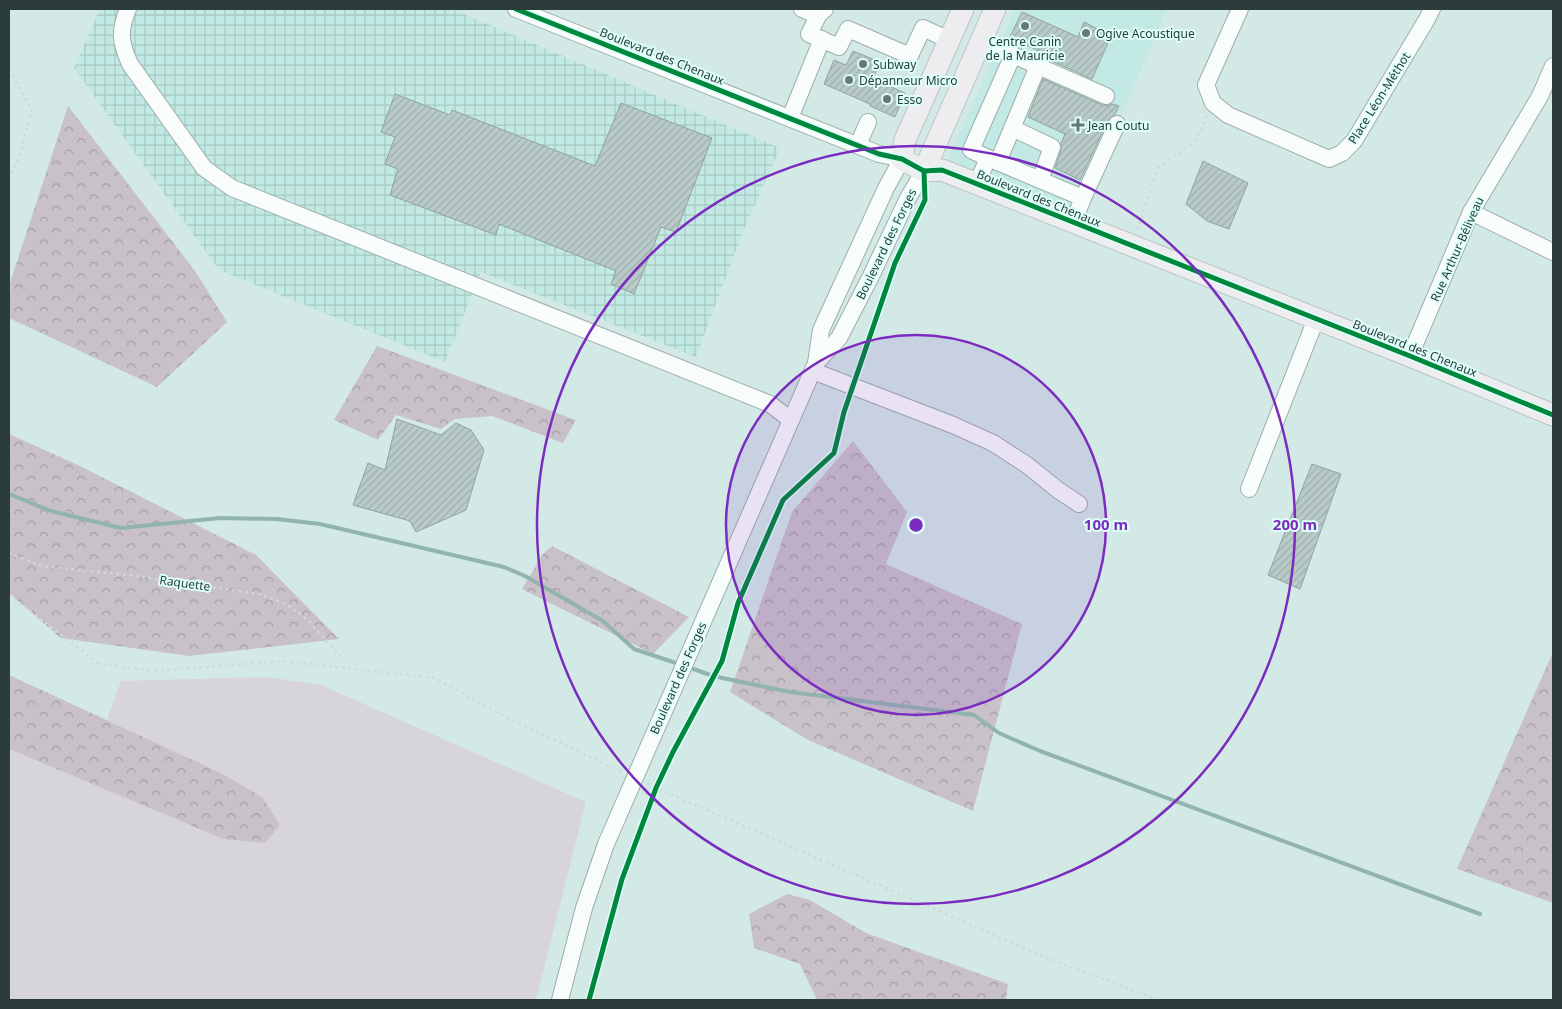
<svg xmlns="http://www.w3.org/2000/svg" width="1562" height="1009" viewBox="0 0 1562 1009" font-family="'Noto Sans',sans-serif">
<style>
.built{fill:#c2e9e3}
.industrial{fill:url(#industrial-grid)}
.grass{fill:#d8d4dc}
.forest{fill:url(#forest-crowns)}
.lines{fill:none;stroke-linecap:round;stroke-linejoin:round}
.stream{stroke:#92b4af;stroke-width:4}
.building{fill:url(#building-hatch);stroke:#91a2a0}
.minor-casing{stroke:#9daeab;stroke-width:18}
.major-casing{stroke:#b9c5c4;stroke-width:23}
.path{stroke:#d1d8d8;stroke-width:2.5;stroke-dasharray:2.5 4;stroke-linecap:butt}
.minor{stroke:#f8fcfb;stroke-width:16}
.major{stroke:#edecee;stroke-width:21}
.cycleway-casing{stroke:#ddfff9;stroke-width:8}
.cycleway{stroke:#00873e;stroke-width:5}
.ring{fill:none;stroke:#7b2cbf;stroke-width:2.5}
.poi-dot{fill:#667976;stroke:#ddfff9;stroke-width:2}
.labels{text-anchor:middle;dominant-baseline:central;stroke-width:4;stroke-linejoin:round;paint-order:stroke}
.poi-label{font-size:12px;fill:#2b3c3a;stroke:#ddfff9;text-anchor:start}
.street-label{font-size:12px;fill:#2b3c3a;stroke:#ddfff9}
.centre{fill:#7b2cbf;stroke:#ddfff9;stroke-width:2.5}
.ring-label{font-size:15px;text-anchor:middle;font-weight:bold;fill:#7b2cbf;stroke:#ddfff9;stroke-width:4;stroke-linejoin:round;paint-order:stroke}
</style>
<defs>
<pattern id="industrial-grid" width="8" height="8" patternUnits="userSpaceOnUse" patternTransform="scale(1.25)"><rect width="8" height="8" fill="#c2e9e3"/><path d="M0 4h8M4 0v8" fill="none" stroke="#a7c9c4"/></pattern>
<pattern id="forest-crowns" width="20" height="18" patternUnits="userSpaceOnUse" patternTransform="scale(1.25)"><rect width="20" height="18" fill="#c8c1ca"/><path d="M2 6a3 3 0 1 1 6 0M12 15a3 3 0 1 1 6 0" fill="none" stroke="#a39ea5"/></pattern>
<pattern id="building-hatch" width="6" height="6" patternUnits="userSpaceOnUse" patternTransform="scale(1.25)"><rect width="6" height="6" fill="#b9cbc8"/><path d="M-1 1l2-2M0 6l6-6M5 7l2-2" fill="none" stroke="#9fafad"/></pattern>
</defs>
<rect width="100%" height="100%" fill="#d3e9e6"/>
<path class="built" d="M 1015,9 L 1167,9 L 1080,212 L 947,162 Z"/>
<path class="industrial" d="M 100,9 L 452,9 L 780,148 L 742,234 L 696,357 L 481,272 L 445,362 L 219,270 L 74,68 Z"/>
<path class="grass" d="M 267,677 L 321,685 L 586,802 L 536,1000 L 9,1000 L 9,749 L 223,839 L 265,843 L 217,771 L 107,720 L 121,681 Z"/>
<g class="forest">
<path d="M 68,106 L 195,271 L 227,322 L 157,387 L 9,318 L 9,286 Z"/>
<path d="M 377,346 L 576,420 L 563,443 L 492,416 L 455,419 L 441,429 L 396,415 L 378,440 L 334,420 Z"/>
<path d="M 9,434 L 80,466 L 256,555 L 339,639 L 189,656 L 61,638 L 9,593 Z"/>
<path d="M 853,441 L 907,512 L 886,564 L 1022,624 L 973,811 L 808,740 L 730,692 L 792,512 Z"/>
<path d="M 552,546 L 689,617 L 653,654 L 522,589 L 543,554 Z"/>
<path d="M 1553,652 L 1553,903 L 1457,869 Z"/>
<path d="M 9,675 L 217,771 L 262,797 L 280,825 L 265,843 L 223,839 L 9,749 Z"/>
<path d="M 787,894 L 810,900 L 866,933 L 1008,984 L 1006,1000 L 817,1000 L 800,964 L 754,948 L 749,914 Z"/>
</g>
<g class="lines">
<g class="stream">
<path d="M 9,494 L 51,511 L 121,528 L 220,518 L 277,519 L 320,524 L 504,567 L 525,576 L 603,621 L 634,649 L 679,664"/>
<path d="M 688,667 L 713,676 L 790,692 L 974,715 L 999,733 L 1040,751 L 1480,914"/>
</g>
</g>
<g class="building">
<path d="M 1022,12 L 1078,37 L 1084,22 L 1111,36 L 1092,79 L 1050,60 L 1051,57 L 1010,37 Z"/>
<path d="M 853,51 L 880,62 L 873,79 L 905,93 L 895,117 L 870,106 L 870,104 L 824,84 L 834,60 L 846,65 Z"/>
<path d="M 1043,79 L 1102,105 L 1108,106 L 1112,104 L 1119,106 L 1115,114 L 1108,120 L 1080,180 L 1055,168 L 1061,150 L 1061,144 L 1065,134 L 1028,117 Z"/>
<path d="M 395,94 L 450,115 L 452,110 L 595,166 L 621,103 L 712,138 L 676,232 L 661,227 L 634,294 L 611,284 L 616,271 L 499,224 L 496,235 L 390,195 L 398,169 L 385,164 L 395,137 L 381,132 Z"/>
<path d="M 1203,161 L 1248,183 L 1229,229 L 1207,221 L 1186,204 Z"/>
<path d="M 397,419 L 441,435 L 456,423 L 471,430 L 484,450 L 466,510 L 416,532 L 410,521 L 353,505 L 368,463 L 385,470 Z"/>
<path d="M 1312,464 L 1341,474 L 1300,589 L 1268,575 Z"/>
</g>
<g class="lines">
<defs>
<g id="minor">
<path d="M 128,9 C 119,31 120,42 130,64 L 204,168 L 232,188 L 770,404 L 791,420"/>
<path d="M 516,9 L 879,154 L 902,159 L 886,188 L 821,330 L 816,363 L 606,844 L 584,908 L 560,1000"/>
<path d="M 802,9 L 816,15 L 819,14"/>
<path d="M 825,9 L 819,14 L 809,34 L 839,47 L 848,29 L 910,56 L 923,28 L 949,40"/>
<path d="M 1240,9 L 1206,85 L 1213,103 L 1228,115 L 1329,159 L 1342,153 L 1354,141 L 1427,19 L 1432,9"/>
<path d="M 981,41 L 1013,55 L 971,150 L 988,158"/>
<path d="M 1013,55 L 1106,96"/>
<path d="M 790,118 L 822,39"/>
<path d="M 1012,128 L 1052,147 L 1040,180"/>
<path d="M 858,145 L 868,122"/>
<path d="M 998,162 L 1038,66"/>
<path d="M 977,184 L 988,158 L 1083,198 L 1073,223"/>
<path d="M 1083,198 L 1117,124"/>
<path d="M 1471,212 L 1553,252"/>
<path d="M 1410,356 L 1471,212 L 1540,96 L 1553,66"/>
<path d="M 816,363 L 839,338 L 871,276 L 908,198 L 924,171"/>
<path d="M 813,371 L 953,425 L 993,443 L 1027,465 L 1058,490 L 1079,504"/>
<path d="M 1249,489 L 1316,319"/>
</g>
<g id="major">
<path d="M 963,9 L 905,140 L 902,159 L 924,171 L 942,170 L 1410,356 L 1553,415"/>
<path d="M 924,171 L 995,9"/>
</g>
</defs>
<use href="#minor" class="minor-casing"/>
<use href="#major" class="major-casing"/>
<g class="path">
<path d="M 9,70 L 32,110 L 19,157 L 9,180"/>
<path d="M 1137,230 L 1158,168 L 1195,141 L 1207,116"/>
<path d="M 9,553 L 41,566 L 130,575 L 259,594 L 286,604 L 307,619 L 341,657"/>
<path d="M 9,595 L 99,664 L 154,671 L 284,661 L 435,678 L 500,714 L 624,773"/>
<path d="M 647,784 L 1042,956 L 1159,1000"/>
</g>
<use href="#minor" class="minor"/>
<use href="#major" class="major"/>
<defs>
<g id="cycleway">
<path d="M 516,9 L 879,154 L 902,159 L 924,171 L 942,170 L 1410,356 L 1553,415"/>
<path d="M 589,1000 L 622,879 L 656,788 L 673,752 L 722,661 L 738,603 L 783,500 L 834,453 L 844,412 L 895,263 L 925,200 L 924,171"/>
</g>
</defs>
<use href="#cycleway" class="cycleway-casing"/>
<use href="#cycleway" class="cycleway"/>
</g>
<circle cx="916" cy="525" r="190" fill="#7b2cbf" fill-opacity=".12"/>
<g class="ring">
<circle cx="916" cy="525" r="190"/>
<circle cx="916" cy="525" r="379"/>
</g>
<g class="poi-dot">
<circle cx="1025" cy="26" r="5"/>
<circle cx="1086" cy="33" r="5"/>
<circle cx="863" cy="64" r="5"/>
<circle cx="849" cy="80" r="5"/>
<circle cx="887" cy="99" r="5"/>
<path d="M1075.5 117.5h5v5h5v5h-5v5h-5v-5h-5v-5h5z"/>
</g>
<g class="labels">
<g class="poi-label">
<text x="1096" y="33">Ogive Acoustique</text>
<text x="1025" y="41" text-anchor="middle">Centre Canin<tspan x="1025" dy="14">de la Mauricie</tspan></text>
<text x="873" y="64">Subway</text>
<text x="859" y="80">Dépanneur Micro</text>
<text x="897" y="99">Esso</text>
<text x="1088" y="125">Jean Coutu</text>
</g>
<g class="street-label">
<text transform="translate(662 56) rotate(22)">Boulevard des Chenaux</text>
<text transform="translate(1379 98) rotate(-58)">Place Léon-Méthot</text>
<text transform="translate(1039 198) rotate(22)">Boulevard des Chenaux</text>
<text transform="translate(886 244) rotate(-64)">Boulevard des Forges</text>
<text transform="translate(1457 249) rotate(-66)">Rue Arthur-Béliveau</text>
<text transform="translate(1415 348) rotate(22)">Boulevard des Chenaux</text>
<text transform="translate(185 583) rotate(8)">Raquette</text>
<text transform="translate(678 678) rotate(-66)">Boulevard des Forges</text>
</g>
</g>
<circle cx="916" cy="525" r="8" class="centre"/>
<g class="ring-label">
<text x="1106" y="530">100 m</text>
<text x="1295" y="530">200 m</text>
</g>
<rect width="1562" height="1009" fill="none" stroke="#2b3c3a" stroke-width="20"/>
</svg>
